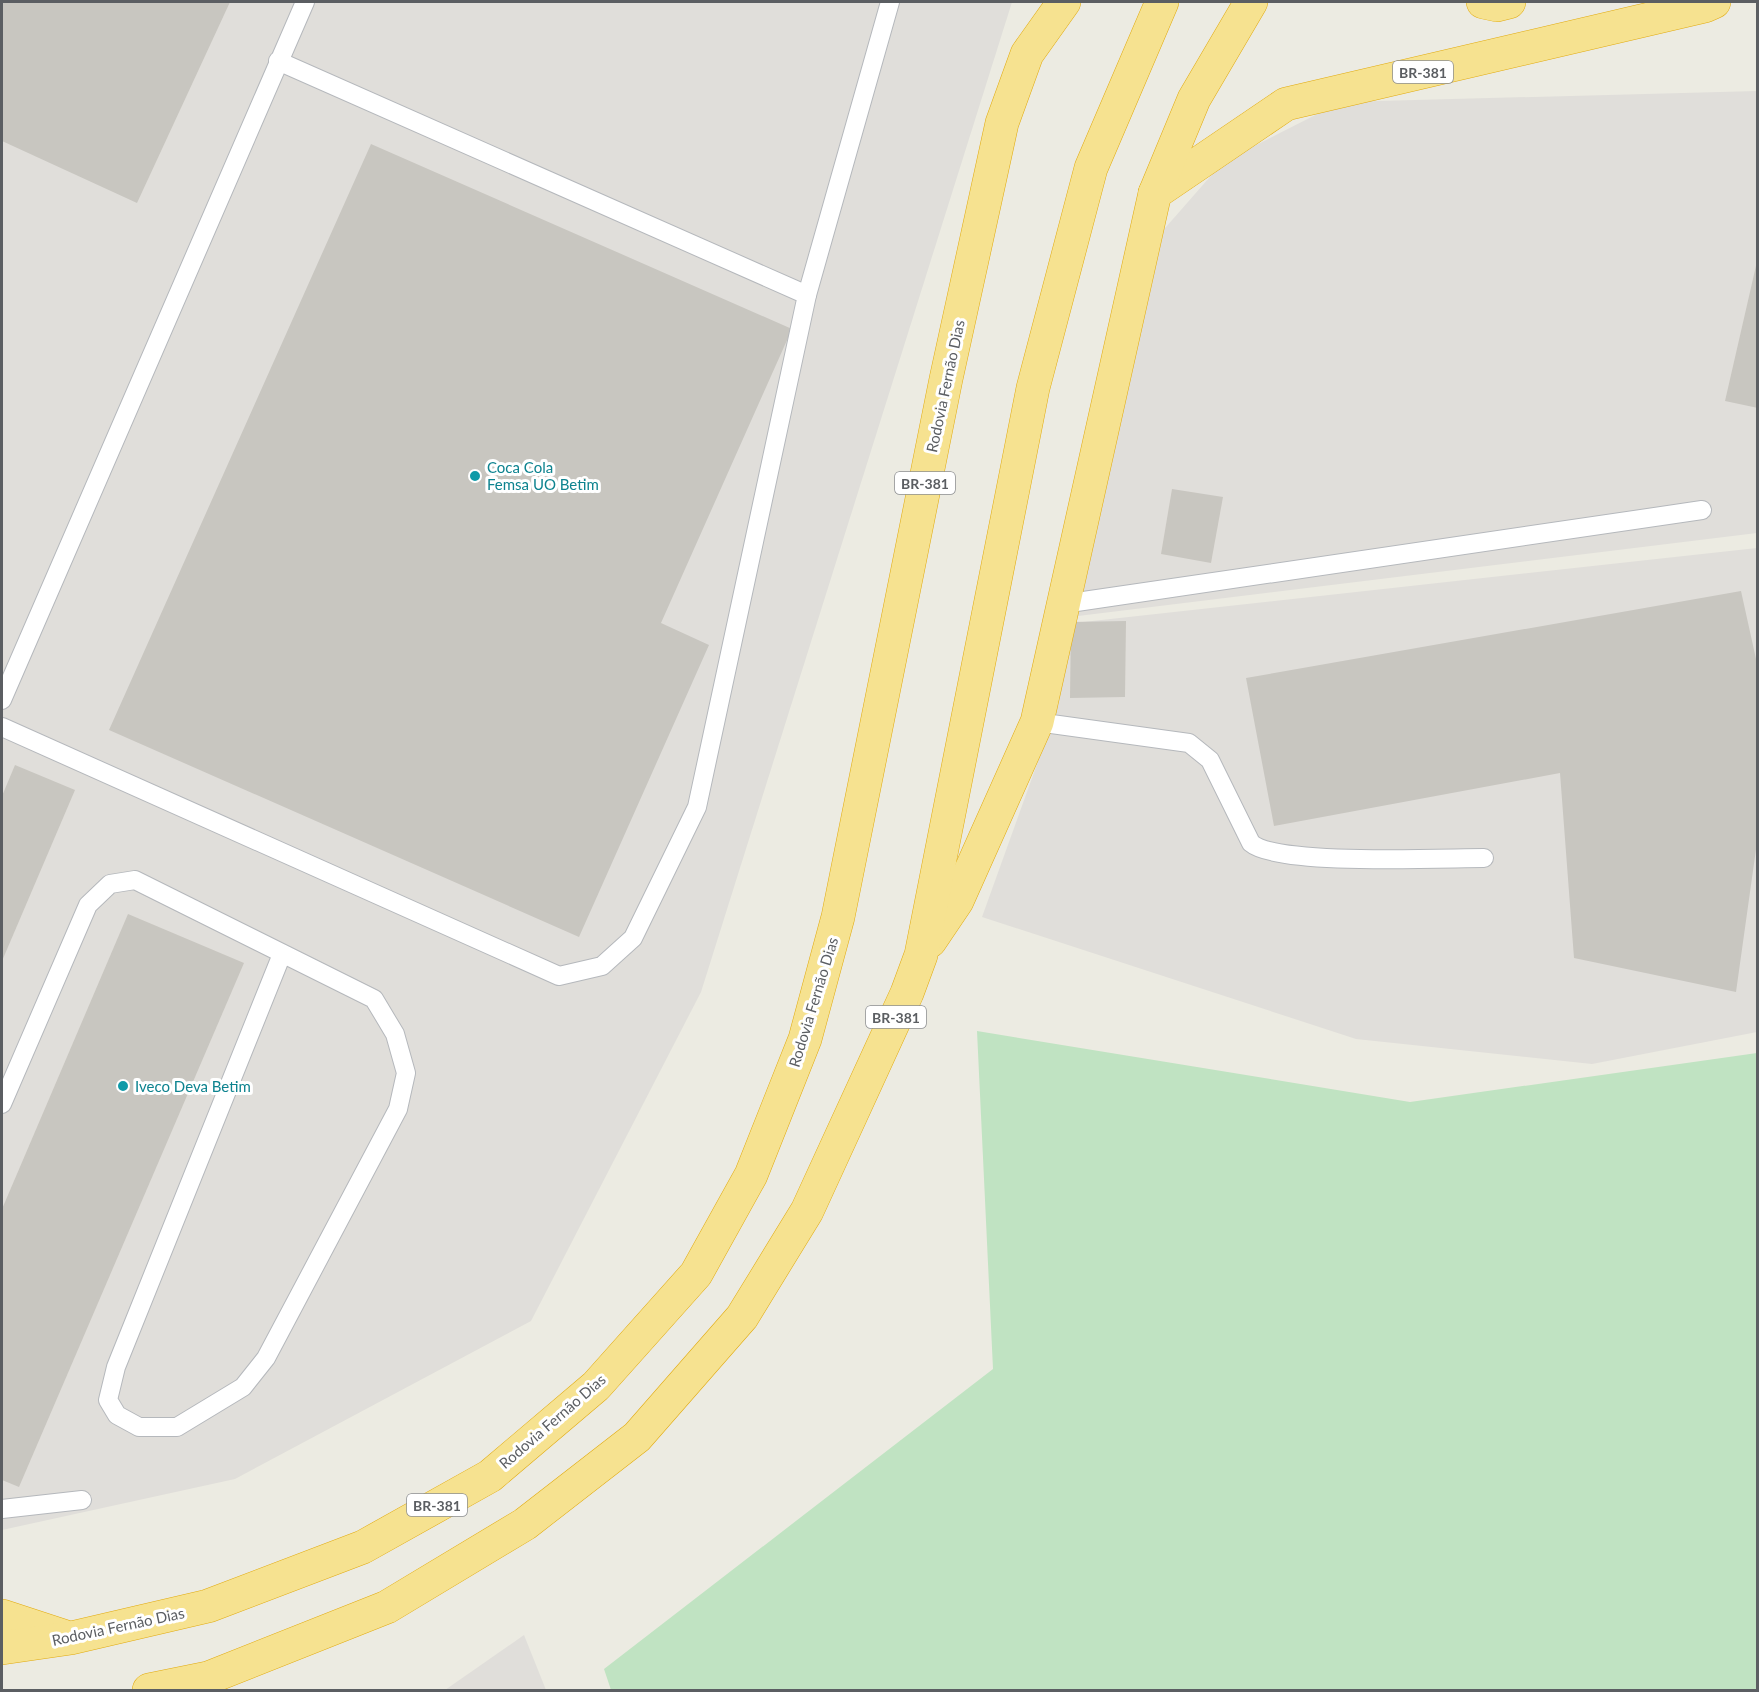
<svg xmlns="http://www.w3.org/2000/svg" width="1759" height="1692" viewBox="0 0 1759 1692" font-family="Lato,sans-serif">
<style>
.industrial{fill:#e0deda}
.green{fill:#c0e3c2}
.building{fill:#c8c6c0}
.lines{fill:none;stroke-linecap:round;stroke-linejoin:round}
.lane-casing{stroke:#b5b8bc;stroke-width:20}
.highway-casing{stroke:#e1aa0e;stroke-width:34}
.lane{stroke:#fff;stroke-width:18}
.highway{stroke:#f6e290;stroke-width:33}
.culture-dot{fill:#0f9aa8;stroke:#fff;stroke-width:2}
.labels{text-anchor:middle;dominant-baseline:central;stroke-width:6;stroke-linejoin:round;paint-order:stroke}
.shield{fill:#fff;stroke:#8c8e91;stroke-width:1.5}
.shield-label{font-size:14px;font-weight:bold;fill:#5b5e62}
.street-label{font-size:15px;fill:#5b5e62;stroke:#fff}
.culture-label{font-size:15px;fill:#0d838f;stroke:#fff;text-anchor:start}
</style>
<rect width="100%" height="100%" fill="#ecebe2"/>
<g class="industrial">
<path d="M 2,2 L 1012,2 L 701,992 L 531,1321 L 235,1479 L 2,1530 Z"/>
<path d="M 1757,91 L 1757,533 L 1078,616 L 1159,235 L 1223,162 L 1341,102 Z"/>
<path d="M 1757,548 L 1757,1032 L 1592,1064 L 1356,1039 L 982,917 L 1059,703 L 1065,624 Z"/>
<path d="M 524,1635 L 546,1690 L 445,1690 Z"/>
</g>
<path class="green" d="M 977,1031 L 1410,1102 L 1757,1053 L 1757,1690 L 611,1690 L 604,1669 L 993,1369 Z"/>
<g class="building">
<path d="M 2,2 L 230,2 L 137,203 L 2,141 Z"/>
<path d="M 371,144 L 792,329 L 661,623 L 709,645 L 579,937 L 109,730 Z"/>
<path d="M 1758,257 L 1758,408 L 1725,401 Z"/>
<path d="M 1172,489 L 1223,497 L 1211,563 L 1161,554 Z"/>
<path d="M 1741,591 L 1758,668 L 1758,835 L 1736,992 L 1574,958 L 1560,773 L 1274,826 L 1246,678 Z"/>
<path d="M 1126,621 L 1125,697 L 1070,698 L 1071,622 Z"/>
<path d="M 15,765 L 75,790 L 2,961 L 2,796 Z"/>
<path d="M 128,914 L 244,963 L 19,1487 L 2,1480 L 2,1209 Z"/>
</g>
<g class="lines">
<defs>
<g id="lane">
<path d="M 807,295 L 890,2"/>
<path d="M 1063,604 L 1702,510"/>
<path d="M 2,700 L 305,2"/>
<path d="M 1037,722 L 1189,743 L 1210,760 L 1251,843 C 1277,866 1442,858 1484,858"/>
<path d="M 2,727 L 559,976 L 602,966 L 633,938 L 697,807 L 807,295 L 278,61"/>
<path d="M 2,1104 L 88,905 L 110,884 L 135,880 L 374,999 L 395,1034 L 406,1073 L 398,1109 L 266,1358 L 243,1387 L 177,1427 L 139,1427 L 117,1415 L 108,1400 L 116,1367 L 282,954"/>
<path d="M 2,1509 L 82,1500"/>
</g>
<g id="highway">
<path d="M 1483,2 L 1497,5 L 1509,2"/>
<path d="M 1155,193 L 1286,104 L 1705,6 L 1714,2"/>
<path d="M 930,941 L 957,901 L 1037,722 L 1155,193 L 1194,99 L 1251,2"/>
<path d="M 2,1616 L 63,1636"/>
<path d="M 2,1648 L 71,1638 L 208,1606 L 363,1547 L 490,1476 L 596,1386 L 696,1274 L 751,1175 L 805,1039 L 838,917 L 946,379 L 1002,123 L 1027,54 L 1064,2"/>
<path d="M 149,1690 L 208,1678 L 387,1607 L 525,1524 L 637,1437 L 742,1317 L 807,1211 L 907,993 L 921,955 L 1033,388 L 1091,168 L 1162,2"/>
</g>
</defs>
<use href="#lane" class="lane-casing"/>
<use href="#highway" class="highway-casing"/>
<use href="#lane" class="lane"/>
<use href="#highway" class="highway"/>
</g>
<g class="culture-dot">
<circle cx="475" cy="476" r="6"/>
<circle cx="123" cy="1086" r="6"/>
</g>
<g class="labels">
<g class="shield">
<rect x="1393" y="61" width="60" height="22" rx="4.5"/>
<rect x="895" y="472" width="60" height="22" rx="4.5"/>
<rect x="866" y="1006" width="60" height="22" rx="4.5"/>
<rect x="407" y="1494" width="60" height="22" rx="4.5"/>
</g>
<g class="shield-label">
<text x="1423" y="72">BR-381</text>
<text x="925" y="483">BR-381</text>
<text x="896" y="1017">BR-381</text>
<text x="437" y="1505">BR-381</text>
</g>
<g class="street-label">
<text transform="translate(945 386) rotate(-78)">Rodovia Fernão Dias</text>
<text transform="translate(813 1002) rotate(-73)">Rodovia Fernão Dias</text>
<text transform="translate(552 1421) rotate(-41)">Rodovia Fernão Dias</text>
<text transform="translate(118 1626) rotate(-12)">Rodovia Fernão Dias</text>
</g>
<g class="culture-label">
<text x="487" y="467">Coca Cola<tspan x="487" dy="17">Femsa UO Betim</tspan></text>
<text x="135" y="1086">Iveco Deva Betim</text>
</g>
</g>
<rect width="1759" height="1692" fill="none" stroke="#5b5e62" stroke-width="6"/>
</svg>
